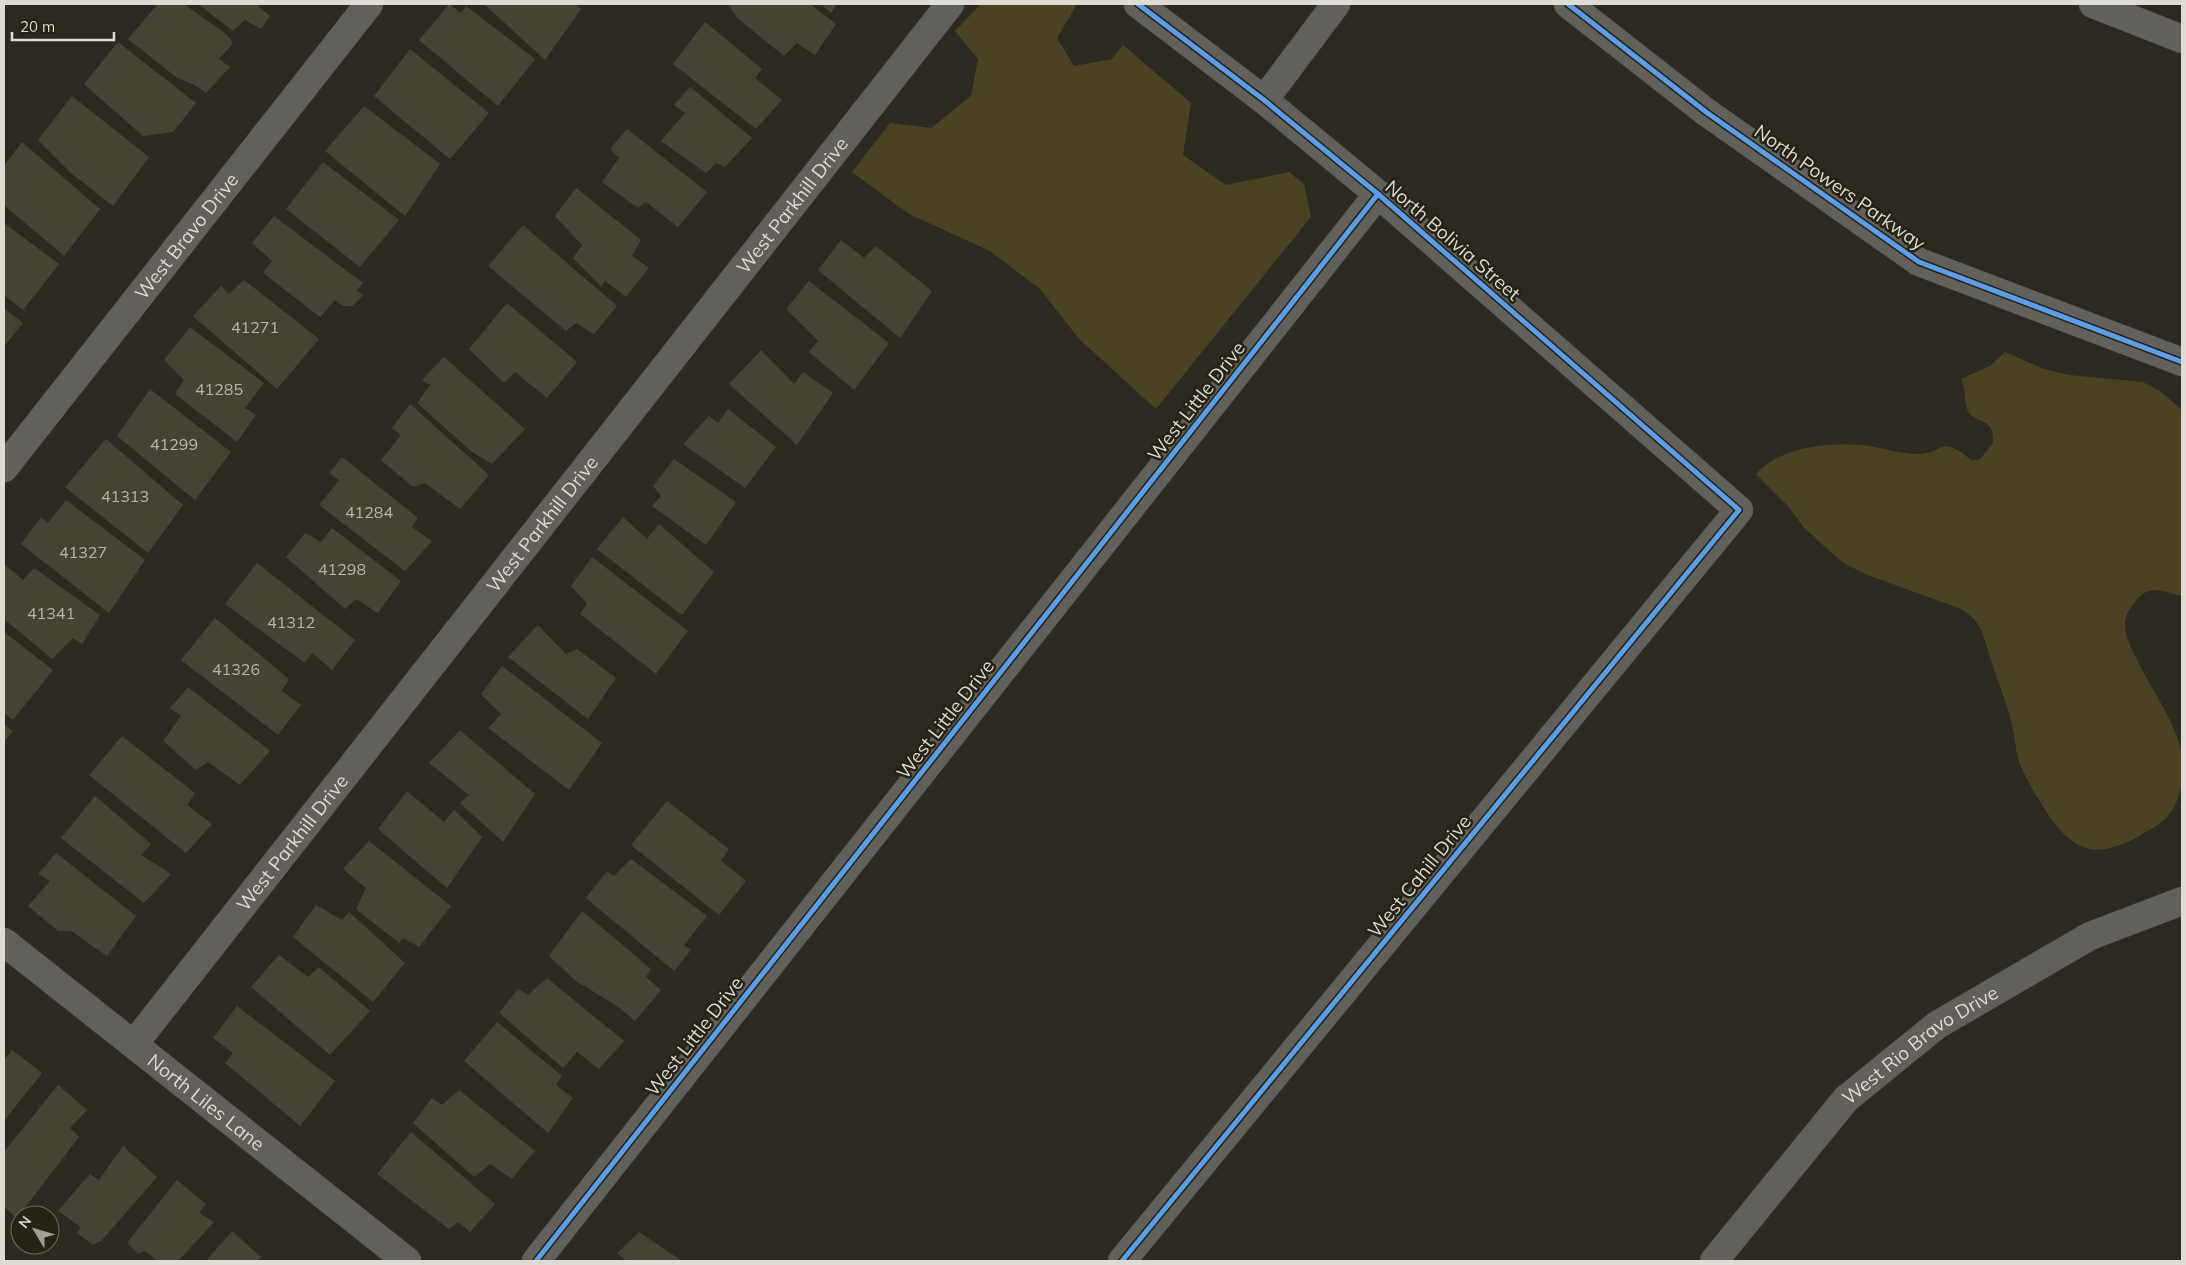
<svg xmlns="http://www.w3.org/2000/svg" width="2186" height="1265" viewBox="0 0 2186 1265" font-family="Mulish,sans-serif">
<style>
.green{fill:#4a4222}
.building{fill:#474334}
.lines{fill:none;stroke-linecap:round;stroke-linejoin:round}
.minor-casing{stroke:#48463f;stroke-width:29}
.minor{stroke:#62605a;stroke-width:28}
.cycleway-casing{stroke:#262214;stroke-width:8}
.cycleway{stroke:#5a9eea;stroke-width:5}
.labels{text-anchor:middle;dominant-baseline:central;stroke-width:5;stroke-linejoin:round;paint-order:stroke}
.number-label{font-size:16px;fill:#b8b5aa}
.street-label{font-size:19px;fill:#dddbd2;stroke:#262214}
</style>
<rect width="100%" height="100%" fill="#2c2921"/>
<g class="green">
<path d="M 981,4 L 1074,4 L 1076,6 L 1057,38 L 1074,66 L 1112,59 L 1123,45 L 1191,103 L 1183,155 L 1226,185 L 1289,172 L 1304,184 L 1311,217 L 1156,409 L 1079,339 L 1040,289 L 990,251 L 909,214 L 852,172 L 890,123 L 931,128 L 971,96 L 978,59 L 955,31 Z"/>
<path d="M 2005,352 L 2044,369 L 2069,375 L 2143,382 L 2160,391 L 2182,410 L 2182,596 C 2160,591 2148,582 2133,605 C 2128,611 2125,617 2125,625 C 2125,635 2130,645 2134,654 C 2148,684 2170,713 2180,745 C 2186,771 2183,808 2159,824 C 2117,851 2085,866 2052,820 C 2040,803 2028,783 2020,764 C 2016,754 2016,745 2014,735 C 2010,711 2000,688 1993,666 C 1988,652 1985,636 1977,623 C 1973,616 1967,613 1961,609 L 1865,574 L 1842,562 L 1804,528 L 1788,506 L 1756,474 C 1778,448 1827,442 1860,445 C 1878,446 1895,453 1913,454 C 1947,456 1937,432 1971,460 L 1980,459 L 1993,443 C 1995,416 1977,426 1968,411 C 1963,402 1966,390 1961,379 L 1990,366 Z"/>
</g>
<g class="building">
<path d="M 158,4 L 184,4 L 226,34 L 233,43 L 219,59 L 230,67 L 206,93 L 196,86 L 176,77 L 128,39 Z"/>
<path d="M 198,4 L 256,4 L 270,16 L 261,29 L 245,20 L 233,31 Z"/>
<path d="M 449,4 L 461,13 L 466,6 L 535,59 L 498,106 L 419,40 Z"/>
<path d="M 484,4 L 575,4 L 581,9 L 545,60 Z"/>
<path d="M 728,4 L 810,4 L 836,24 L 815,55 L 797,43 L 784,56 L 737,18 Z"/>
<path d="M 821,4 L 837,4 L 831,13 Z"/>
<path d="M 705,22 L 762,69 L 755,78 L 782,100 L 756,129 L 673,64 Z"/>
<path d="M 118,42 L 196,103 L 173,132 L 143,136 L 84,84 Z"/>
<path d="M 410,49 L 489,113 L 450,159 L 374,96 Z"/>
<path d="M 690,87 L 752,138 L 725,167 L 716,163 L 706,173 L 661,141 L 685,113 L 674,105 Z"/>
<path d="M 72,96 L 149,157 L 113,206 L 71,173 L 38,140 Z"/>
<path d="M 364,106 L 440,164 L 405,216 L 325,151 Z"/>
<path d="M 627,129 L 707,192 L 678,227 L 646,202 L 638,208 L 602,182 L 619,158 L 610,149 Z"/>
<path d="M 22,142 L 100,209 L 64,256 L 4,205 L 4,166 Z"/>
<path d="M 323,162 L 399,220 L 360,267 L 286,209 Z"/>
<path d="M 576,188 L 641,240 L 632,256 L 649,268 L 626,297 L 605,281 L 601,286 L 573,258 L 582,245 L 555,216 Z"/>
<path d="M 274,216 L 363,283 L 357,290 L 363,295 L 353,306 L 343,306 L 335,300 L 320,317 L 263,273 L 272,261 L 252,243 Z"/>
<path d="M 4,223 L 59,264 L 23,310 L 4,295 Z"/>
<path d="M 523,225 L 617,306 L 594,334 L 576,323 L 566,331 L 488,266 Z"/>
<path d="M 841,240 L 864,258 L 876,246 L 932,291 L 900,338 L 818,270 Z"/>
<path d="M 244,280 L 319,339 L 277,389 L 193,316 L 221,286 L 229,294 Z"/>
<path d="M 809,281 L 889,343 L 854,390 L 809,352 L 818,341 L 786,309 Z"/>
<path d="M 507,303 L 577,362 L 547,398 L 515,372 L 504,383 L 469,349 Z"/>
<path d="M 4,308 L 23,323 L 4,346 Z"/>
<path d="M 190,327 L 264,383 L 245,408 L 256,415 L 237,442 L 175,394 L 184,380 L 164,360 Z"/>
<path d="M 761,350 L 794,384 L 803,372 L 833,393 L 797,445 L 729,384 Z"/>
<path d="M 444,357 L 525,429 L 492,464 L 472,452 L 417,403 L 430,385 L 422,380 Z"/>
<path d="M 150,389 L 231,452 L 195,500 L 117,436 Z"/>
<path d="M 410,404 L 489,475 L 460,509 L 425,483 L 413,487 L 381,460 L 401,435 L 392,428 Z"/>
<path d="M 728,409 L 776,447 L 745,488 L 683,444 L 709,416 L 718,423 Z"/>
<path d="M 106,439 L 183,505 L 148,553 L 65,487 Z"/>
<path d="M 342,457 L 418,518 L 412,527 L 432,541 L 405,571 L 319,505 L 339,480 L 329,473 Z"/>
<path d="M 674,459 L 736,502 L 706,545 L 652,506 L 661,496 L 653,486 Z"/>
<path d="M 66,500 L 145,560 L 109,613 L 21,544 L 41,517 L 48,523 Z"/>
<path d="M 623,517 L 647,539 L 659,524 L 714,572 L 682,615 L 597,549 Z"/>
<path d="M 332,528 L 401,581 L 378,613 L 356,599 L 345,609 L 286,557 L 305,533 L 321,542 Z"/>
<path d="M 592,557 L 688,631 L 656,674 L 580,614 L 587,604 L 571,586 Z"/>
<path d="M 257,563 L 355,640 L 332,670 L 312,653 L 305,663 L 225,604 Z"/>
<path d="M 4,564 L 23,580 L 34,568 L 100,615 L 82,644 L 73,638 L 52,659 L 4,619 Z"/>
<path d="M 215,618 L 289,679 L 282,691 L 301,705 L 278,735 L 181,660 Z"/>
<path d="M 538,625 L 566,654 L 577,649 L 616,678 L 588,719 L 508,657 Z"/>
<path d="M 4,632 L 53,670 L 13,720 L 4,713 Z"/>
<path d="M 502,666 L 602,743 L 569,790 L 488,728 L 501,714 L 481,694 Z"/>
<path d="M 188,687 L 270,751 L 240,785 L 208,762 L 196,770 L 163,741 L 181,716 L 170,708 Z"/>
<path d="M 4,724 L 13,731 L 4,742 Z"/>
<path d="M 460,730 L 535,794 L 503,842 L 460,803 L 469,795 L 429,763 Z"/>
<path d="M 122,736 L 195,793 L 187,805 L 212,824 L 186,853 L 89,775 Z"/>
<path d="M 407,791 L 444,822 L 454,810 L 482,837 L 447,888 L 378,829 Z"/>
<path d="M 95,796 L 151,844 L 141,855 L 171,874 L 144,903 L 61,838 Z"/>
<path d="M 667,801 L 729,849 L 721,861 L 746,881 L 719,915 L 631,845 Z"/>
<path d="M 369,841 L 451,906 L 419,947 L 403,938 L 399,943 L 356,909 L 366,888 L 343,869 Z"/>
<path d="M 56,853 L 136,916 L 107,956 L 71,931 L 58,931 L 28,906 L 50,881 L 38,874 Z"/>
<path d="M 631,859 L 707,916 L 684,945 L 691,950 L 674,971 L 586,898 L 607,871 L 614,876 Z"/>
<path d="M 316,905 L 342,920 L 349,912 L 405,963 L 373,1002 L 293,937 Z"/>
<path d="M 582,911 L 651,969 L 646,977 L 661,990 L 635,1021 L 617,1006 L 576,981 L 549,956 Z"/>
<path d="M 279,955 L 308,977 L 319,967 L 370,1011 L 330,1055 L 251,987 Z"/>
<path d="M 547,978 L 624,1041 L 599,1069 L 577,1052 L 563,1068 L 499,1013 L 518,989 L 528,995 Z"/>
<path d="M 237,1006 L 335,1081 L 300,1126 L 225,1063 L 233,1053 L 213,1038 Z"/>
<path d="M 497,1022 L 562,1076 L 556,1085 L 573,1098 L 548,1133 L 464,1061 Z"/>
<path d="M 12,1050 L 42,1073 L 4,1121 L 4,1060 Z"/>
<path d="M 58,1085 L 87,1110 L 70,1128 L 79,1137 L 17,1218 L 4,1207 L 4,1152 Z"/>
<path d="M 459,1090 L 535,1151 L 512,1179 L 490,1164 L 474,1177 L 413,1123 L 432,1098 L 442,1105 Z"/>
<path d="M 411,1132 L 495,1204 L 470,1232 L 458,1222 L 449,1229 L 377,1174 Z"/>
<path d="M 123,1146 L 157,1177 L 102,1240 L 93,1245 L 77,1233 L 81,1227 L 58,1211 L 90,1174 L 99,1180 Z"/>
<path d="M 177,1180 L 206,1204 L 199,1213 L 214,1222 L 178,1261 L 158,1261 L 145,1251 L 138,1254 L 127,1243 Z"/>
<path d="M 232,1231 L 261,1257 L 257,1261 L 206,1261 Z"/>
<path d="M 639,1232 L 682,1261 L 627,1261 L 617,1253 Z"/>
</g>
<g class="lines">
<defs>
<g id="minor">
<path d="M 1568,4 L 1706,112 L 1919,262 L 2182,362"/>
<path d="M 2093,4 L 2182,39"/>
<path d="M 1264,100 L 1336,4"/>
<path id="s1" d="M 4,468 L 369,4"/>
<path id="s2" d="M 4,942 L 407,1261"/>
<path id="s3" d="M 134,1044 L 950,4"/>
<path d="M 536,1261 L 1378,194"/>
<path d="M 1122,1261 L 1739,510 L 1378,194 L 1264,100 L 1138,4"/>
<path id="s4" d="M 1714,1261 L 1846,1099 L 1937,1025 L 2090,936 L 2182,901"/>
</g>
</defs>
<use href="#minor" class="minor-casing"/>
<use href="#minor" class="minor"/>
<defs>
<g id="cycleway">
<path d="M 1568,4 L 1706,112 L 1919,262 L 2182,362"/>
<path d="M 536,1261 L 1378,194"/>
<path d="M 1122,1261 L 1739,510 L 1378,194 L 1264,100 L 1138,4"/>
</g>
</defs>
<use href="#cycleway" class="cycleway-casing"/>
<use href="#cycleway" class="cycleway"/>
</g>
<g class="labels">
<g class="number-label">
<text x="255" y="327">41271</text>
<text x="219" y="389">41285</text>
<text x="174" y="444">41299</text>
<text x="125" y="496">41313</text>
<text x="369" y="512">41284</text>
<text x="83" y="552">41327</text>
<text x="342" y="569">41298</text>
<text x="51" y="613">41341</text>
<text x="291" y="622">41312</text>
<text x="236" y="669">41326</text>
</g>
<g class="street-label">
<text transform="translate(1840 187) rotate(35)">North Powers Parkway</text>
<text stroke="none"><textPath href="#s3" startOffset="1066">West Parkhill Drive</textPath></text>
<text stroke="none"><textPath href="#s1" startOffset="295">West Bravo Drive</textPath></text>
<text transform="translate(1453 240) rotate(41)">North Bolivia Street</text>
<text transform="translate(1196 401) rotate(-52)">West Little Drive</text>
<text stroke="none"><textPath href="#s3" startOffset="661">West Parkhill Drive</textPath></text>
<text transform="translate(945 719) rotate(-52)">West Little Drive</text>
<text stroke="none"><textPath href="#s3" startOffset="256">West Parkhill Drive</textPath></text>
<text transform="translate(1419 876) rotate(-51)">West Cahill Drive</text>
<text transform="translate(694 1036) rotate(-52)">West Little Drive</text>
<text stroke="none"><textPath href="#s4" startOffset="301">West Rio Bravo Drive</textPath></text>
<text stroke="none"><textPath href="#s2" startOffset="258">North Liles Lane</textPath></text>
</g>
</g>
<rect width="2186" height="1265" fill="none" stroke="#dddbd2" stroke-width="10"/>
<g transform="translate(35 1230) rotate(308)"><circle r="24" fill="#262214" stroke="#6f6c60"/>
<path d="M0-4L9 19L0 12L-9 19Z" fill="#9f9d94"/>
<text y="-8" font-size="14" font-weight="bold" text-anchor="middle" fill="#dddbd2">N</text>
</g>
<path d="M12 32v8h102v-8" fill="none" stroke="#dddbd2" stroke-width="2.5"/>
<text x="20" y="32" font-size="15" fill="#dddbd2" stroke="#262214" stroke-width="4" paint-order="stroke">20 m</text>
</svg>
